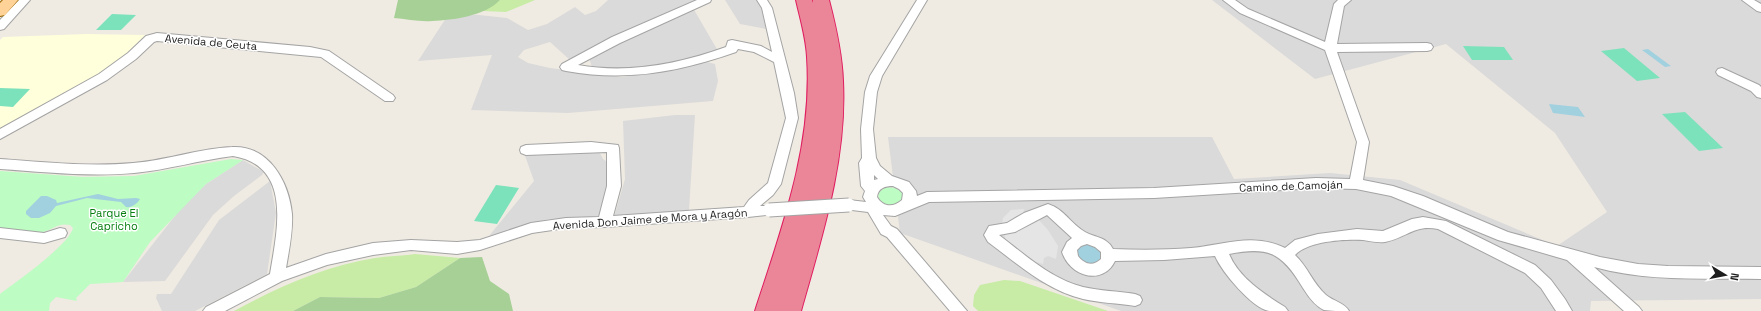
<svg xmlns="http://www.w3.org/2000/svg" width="1761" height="311" viewBox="0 0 1761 311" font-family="'Space Grotesk',sans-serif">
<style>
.residential{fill:#dbdada}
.education{fill:#ffffdb}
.grass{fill:#c8eca6}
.forest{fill:#a6d095}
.park{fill:#bdfcc2}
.pitch{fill:#7ce2bb}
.parking{fill:#e5e5e5}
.water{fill:#a1d0df}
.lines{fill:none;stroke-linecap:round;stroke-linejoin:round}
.minor-casing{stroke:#a4a4a4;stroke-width:2}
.major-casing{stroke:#966500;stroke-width:2}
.highway-casing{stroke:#e01c5f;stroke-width:2}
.minor{fill:#fff;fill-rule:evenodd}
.major{fill:#ffd397;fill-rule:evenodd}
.highway{fill:#ea8698;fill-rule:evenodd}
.minor-bridge-casing{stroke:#a4a4a4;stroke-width:15;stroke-linecap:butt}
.minor-bridge{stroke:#fff;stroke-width:13}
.labels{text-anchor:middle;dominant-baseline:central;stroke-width:3;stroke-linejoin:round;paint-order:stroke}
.street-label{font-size:11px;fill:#1d1d1d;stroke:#fff}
.park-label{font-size:11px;fill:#078011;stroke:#fff}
</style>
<rect width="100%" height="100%" fill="#efebe2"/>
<g class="residential">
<path d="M 608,0 L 696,0 L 618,35 L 570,60 L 550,42 L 524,50 L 518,57 L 528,63 L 550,68 L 622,77 L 690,66 L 703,61 L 715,64 L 718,81 L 713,101 L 568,113 L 471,110 L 492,55 L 418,61 L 450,12 L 507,18 L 528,30 L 547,24 L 575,7 L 585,15 L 596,11 Z"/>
<path d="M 725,0 L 756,0 L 760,2 L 766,29 L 740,24 Z"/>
<path d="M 1212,0 L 1761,0 L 1761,299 L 1591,301 L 1590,311 L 1121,311 L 900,233 L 888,137 L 1212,137 L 1234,179 L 1330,173 L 1400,180 L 1557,246 L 1607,212 L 1555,133 L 1446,44 L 1315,79 Z"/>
<path d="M 693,8 L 718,51 L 645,69 L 592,67 L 589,58 L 630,36 Z"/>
<path d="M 675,115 L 695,115 L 689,210 L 614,217 L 625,179 L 623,121 Z"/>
<path d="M 599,151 L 603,159 L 610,164 L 612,180 L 600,217 L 549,219 L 489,236 L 534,181 L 524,153 Z"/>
<path d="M 243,160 L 264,172 L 262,175 L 234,196 L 213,215 L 165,281 L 123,282 L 178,212 L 206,184 Z"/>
<path d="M 270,181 L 276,213 L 267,274 L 195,311 L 162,311 L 156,298 L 157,294 L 171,294 L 219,220 Z"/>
</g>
<path class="education" d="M 86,34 L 145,35 L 124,56 L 98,74 L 0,129 L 0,40 L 3,37 Z"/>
<g class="grass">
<path d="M 500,0 L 535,0 L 506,12 L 483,11 Z"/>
<path d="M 415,254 L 460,258 L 416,287 L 379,298 L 320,297 L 293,311 L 234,311 C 278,287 325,266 375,258 C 388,256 401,256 415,254 Z"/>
<path d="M 1004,280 L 1020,281 L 1108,311 L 978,311 L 973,306 L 974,295 L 980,285 Z"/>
</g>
<g class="forest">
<path d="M 398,0 L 500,0 C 485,16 453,20 432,21 C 420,22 406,19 394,18 Z"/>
<path d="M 482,257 L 490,281 L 509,294 L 513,311 L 293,311 L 320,297 L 379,298 L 416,287 L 460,258 Z"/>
</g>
<g class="park">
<path d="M 231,159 L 243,160 L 206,184 L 150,242 L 123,282 L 90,284 L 76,298 L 77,301 L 56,297 L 50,303 L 49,311 L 0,311 L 0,294 C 16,282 69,245 73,228 L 70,225 C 58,222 51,231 39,233 L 0,228 L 0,171 L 83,177 L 134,176 Z"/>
<path d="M 887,187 L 895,188 L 902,192 L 903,198 C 893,216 864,196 887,187 Z"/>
</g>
<g class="pitch">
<path d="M 112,14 L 136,15 L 121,30 L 96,30 Z"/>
<path d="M 1463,46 L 1504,47 L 1513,60 L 1472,60 Z"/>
<path d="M 1624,48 L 1660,78 L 1637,81 L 1601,51 Z"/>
<path d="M 0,88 L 30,89 L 13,107 L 0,106 Z"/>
<path d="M 1685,112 L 1723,148 L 1699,151 L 1662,114 Z"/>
<path d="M 496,185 L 519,188 L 497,224 L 474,221 Z"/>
</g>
<path class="parking" d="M 1024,209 L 1023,214 L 1037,218 L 1048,230 L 1058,246 L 1056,259 L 1048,256 L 1044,258 L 1043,264 L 1033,261 L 1013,249 L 1006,241 L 1002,224 L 1003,218 L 1011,210 Z"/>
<g class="water">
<path d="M 1648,49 L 1671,66 L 1665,67 L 1642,50 Z"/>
<path d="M 1549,104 L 1578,107 L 1585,117 L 1553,113 Z"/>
<path d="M 98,194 L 118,199 L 136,198 L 140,199 C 137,204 131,208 126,207 L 121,202 L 87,198 L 56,206 L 50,213 L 39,218 L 31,218 L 26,214 L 26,211 L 41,196 L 47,196 L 56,200 L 57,203 Z"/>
<path d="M 1083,243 L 1092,244 L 1102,252 L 1102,259 L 1094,265 L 1080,262 L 1075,250 Z"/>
</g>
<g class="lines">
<defs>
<g id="minor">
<path d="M 19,0 L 30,0 L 4,29 L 0,30 L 0,20 Z"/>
<path d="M 697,0 L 711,0 L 710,2 L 620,43 L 578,65 C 628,74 679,64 726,47 L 728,41 L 732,40 L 761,46 L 772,52 L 762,8 L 757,0 L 767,0 L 772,8 L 794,93 L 798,118 L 781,184 L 773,195 L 760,206 L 774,206 L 776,210 L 774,214 L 748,217 L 605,227 L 566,228 L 532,233 L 480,250 L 457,254 L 411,250 L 373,255 L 327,265 L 282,281 L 225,311 L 203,311 L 206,307 L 270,274 C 277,231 293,166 233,156 C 200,160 167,170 134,173 C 89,177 44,172 0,169 L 0,159 C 44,162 89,167 133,163 C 166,161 199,148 232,147 C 269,145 289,182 292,214 C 293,232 289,250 286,268 L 326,254 L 373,243 L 411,240 L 457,242 L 480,240 L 531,223 L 566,218 L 599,217 L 607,186 L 607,152 L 526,155 L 521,153 L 520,150 L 521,147 L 526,145 L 591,142 L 618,145 L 619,148 L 621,186 L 613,216 L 744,207 L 749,200 L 768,183 L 786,118 L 774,62 L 754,52 L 738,49 L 736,52 C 678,72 627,82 566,71 L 562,70 L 560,67 L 562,64 L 612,37 Z"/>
<path d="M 917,0 L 927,0 L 882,76 L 877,92 L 873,129 L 876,158 L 880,166 L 892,176 L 909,182 L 916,191 L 917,196 L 927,192 L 1154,188 L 1316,178 L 1350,179 L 1357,142 L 1325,50 L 1240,13 L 1223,0 L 1235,0 L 1248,9 L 1325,42 L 1334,4 L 1338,0 L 1351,0 L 1344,6 L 1337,44 L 1427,43 L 1431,44 L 1433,47 L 1431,50 L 1427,51 L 1337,52 L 1369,142 L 1363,180 L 1393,186 L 1423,196 L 1508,232 L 1600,257 L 1638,264 L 1668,266 L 1761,267 L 1761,279 C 1705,278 1648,282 1594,267 L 1639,307 L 1642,311 L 1624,311 L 1567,260 L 1498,240 L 1391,196 L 1356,189 L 1316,188 L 1154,198 L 929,202 L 895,216 L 883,215 L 891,226 L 897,229 L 967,311 L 950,311 L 887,237 L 881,234 L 868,212 L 844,209 L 842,205 L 844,201 L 849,200 L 866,202 L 863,197 L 865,191 L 861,186 L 859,163 L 862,158 L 861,129 L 865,92 L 870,76 ZM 874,175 L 878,179 L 874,180 ZM 893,186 L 899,189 L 903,193 L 902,200 C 893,208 883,207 877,197 C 878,188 885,186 893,186 Z"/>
<path d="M 1742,0 L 1754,0 L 1761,4 L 1761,12 L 1757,11 Z"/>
<path d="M 157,33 L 310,47 L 329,51 L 393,95 L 395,98 L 393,101 L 385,101 L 321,57 L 157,41 L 154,42 L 136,59 L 107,80 L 0,139 L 0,129 L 99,74 L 128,53 L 146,36 Z"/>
<path d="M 1722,68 L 1759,85 L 1761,87 L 1761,98 L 1757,97 L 1751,91 L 1718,75 L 1716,72 L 1718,69 Z"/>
<path d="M 1048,204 C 1064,209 1071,224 1085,232 C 1096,238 1107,237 1113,249 C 1139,250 1165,250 1191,248 C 1224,245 1253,232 1285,248 L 1295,240 L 1318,234 L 1357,229 L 1383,231 L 1412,219 L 1423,217 L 1446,221 L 1535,265 L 1551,280 L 1565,299 L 1572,311 L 1556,311 L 1541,288 L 1525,273 L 1438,229 C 1415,224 1406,238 1385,242 C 1377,243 1370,241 1363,240 C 1344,239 1309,241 1295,255 C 1308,267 1313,284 1326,295 C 1333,301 1345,303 1349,311 C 1341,311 1330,311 1324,310 C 1315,306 1308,296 1303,288 C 1282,253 1269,246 1229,254 C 1239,278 1264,294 1285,307 L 1288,311 C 1282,311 1275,311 1269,311 C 1252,308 1222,272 1215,256 L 1164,260 L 1115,261 C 1103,286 1070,277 1062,252 L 1067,242 L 1072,238 L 1047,215 L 1015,232 L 999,235 C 1024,254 1051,279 1083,287 C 1100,291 1118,291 1135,294 L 1140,296 L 1142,300 L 1140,304 L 1135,306 C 1118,303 1100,303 1083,299 C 1046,290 1018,264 988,242 L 984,235 L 989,226 L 1007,223 L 1024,213 ZM 1087,244 L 1095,247 L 1101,252 L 1101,259 C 1093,267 1084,264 1078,256 L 1077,250 L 1081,246 Z"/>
<path d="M 0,228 L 44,233 L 60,228 L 65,229 L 67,233 L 65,237 L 44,243 L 0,238 Z"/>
</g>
<path id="major" d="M 3,0 L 18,0 L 5,15 L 0,16 L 0,3 Z"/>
<path id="highway" d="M 796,0 L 812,0 L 813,3 L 813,0 L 829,0 C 836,27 842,53 843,81 C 847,160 822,236 801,311 L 755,311 C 782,228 813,145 807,57 C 806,37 800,18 796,0 Z"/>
</defs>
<use href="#minor" class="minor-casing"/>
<use href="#major" class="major-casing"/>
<use href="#highway" class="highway-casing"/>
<use href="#minor" class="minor"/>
<use href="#major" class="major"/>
<use href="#highway" class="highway"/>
<defs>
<path id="minor-bridge" d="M 769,210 L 849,205"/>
</defs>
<use href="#minor-bridge" class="minor-bridge-casing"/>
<use href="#minor-bridge" class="minor-bridge"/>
</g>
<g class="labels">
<g class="street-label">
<text transform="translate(211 42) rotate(5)">Avenida de Ceuta</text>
<text transform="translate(1291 186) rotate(-2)">Camino de Camoján</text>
<text transform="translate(650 219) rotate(-4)">Avenida Don Jaime de Mora y Aragón</text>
</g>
<g class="park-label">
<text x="114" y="213">Parque El<tspan x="114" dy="13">Capricho</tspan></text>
</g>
</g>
<g transform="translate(1725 275) rotate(100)" stroke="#ffffff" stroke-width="3" paint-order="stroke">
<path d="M0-3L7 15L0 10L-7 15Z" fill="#1d1d1d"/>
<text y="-6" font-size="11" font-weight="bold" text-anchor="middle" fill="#1d1d1d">N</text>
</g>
</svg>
